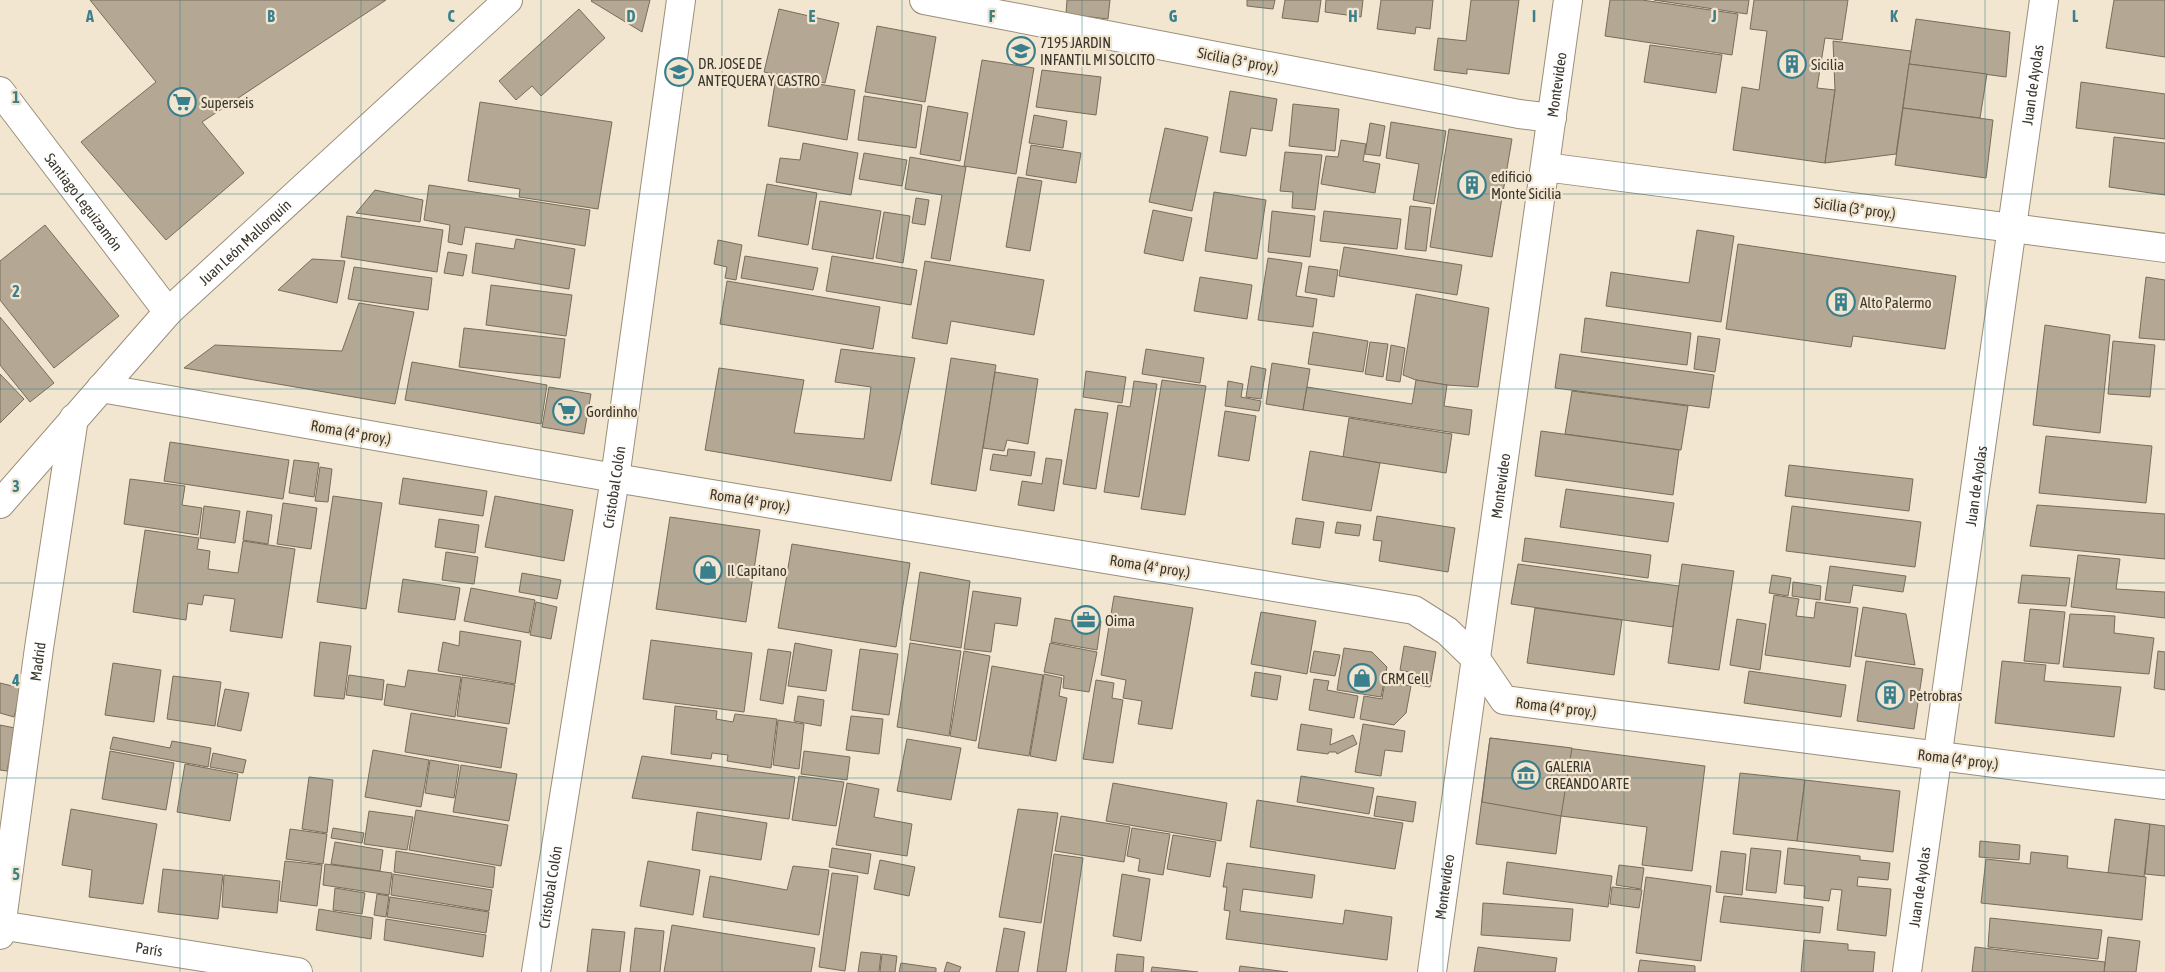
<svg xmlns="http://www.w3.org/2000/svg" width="2165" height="972" viewBox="0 0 2165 972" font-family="'Asap Condensed',sans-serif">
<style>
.building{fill:#b4a793;stroke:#786d5a}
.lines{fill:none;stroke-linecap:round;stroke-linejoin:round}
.minor-casing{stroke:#9a8e7a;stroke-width:30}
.major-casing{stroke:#9a8e7a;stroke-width:30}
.minor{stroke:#fff;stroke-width:28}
.major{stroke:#fff;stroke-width:28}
.grid{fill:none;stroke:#3a7f8c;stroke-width:1;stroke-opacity:0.55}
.labels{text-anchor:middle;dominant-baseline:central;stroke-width:4.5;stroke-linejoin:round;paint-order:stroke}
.poi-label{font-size:15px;fill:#3b362d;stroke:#f3e6d0;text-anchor:start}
.street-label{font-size:15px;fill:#3b362d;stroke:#f3e6d0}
.grid-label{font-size:16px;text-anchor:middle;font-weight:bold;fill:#3a7f8c;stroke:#f3e6d0;stroke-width:4.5;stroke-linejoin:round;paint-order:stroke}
</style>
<rect width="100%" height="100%" fill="#f3e6d0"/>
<g class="building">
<path d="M 90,0 L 386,0 L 202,122 L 244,173 L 166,240 L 81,142 L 156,82 Z"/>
<path d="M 592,0 L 650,0 L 642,32 L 591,1 Z"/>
<path d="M 1067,0 L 1110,0 L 1108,19 L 1066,14 Z"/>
<path d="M 1247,0 L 1275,0 L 1273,9 L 1247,6 Z"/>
<path d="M 1285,0 L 1321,0 L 1318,22 L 1282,18 Z"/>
<path d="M 1326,0 L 1363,0 L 1361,17 L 1325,12 Z"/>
<path d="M 1381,0 L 1433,0 L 1430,29 L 1416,27 L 1415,34 L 1377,29 Z"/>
<path d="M 1471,0 L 1519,0 L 1509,74 L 1467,69 L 1467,74 L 1434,70 L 1438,38 L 1466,41 Z"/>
<path d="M 1610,0 L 1642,0 L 1738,14 L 1732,55 L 1605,36 Z"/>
<path d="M 1654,0 L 1749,0 L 1747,14 Z"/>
<path d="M 1754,0 L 1848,0 L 1842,40 L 1825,38 L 1817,88 L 1835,90 L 1825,163 L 1733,150 L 1742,87 L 1759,90 L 1767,31 L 1750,29 Z"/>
<path d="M 2114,0 L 2165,0 L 2165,57 L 2106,48 Z"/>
<path d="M 579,9 L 605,38 L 541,96 L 532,86 L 516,100 L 499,81 Z"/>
<path d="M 779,9 L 839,23 L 825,83 L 764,72 Z"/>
<path d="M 1916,19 L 2010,32 L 2006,77 L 1909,64 Z"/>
<path d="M 877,26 L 936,37 L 925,102 L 865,92 Z"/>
<path d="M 1833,41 L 1911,51 L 1896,154 L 1825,163 L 1835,90 Z"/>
<path d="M 1650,45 L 1722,55 L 1716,93 L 1644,82 Z"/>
<path d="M 982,60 L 1034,68 L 1016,174 L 964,166 Z"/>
<path d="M 1909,64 L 1987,74 L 1980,118 L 1903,108 Z"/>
<path d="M 1042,70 L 1101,77 L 1096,115 L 1036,107 Z"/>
<path d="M 776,77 L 855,90 L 847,140 L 768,126 Z"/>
<path d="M 2081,82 L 2165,94 L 2165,139 L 2076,128 Z"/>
<path d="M 1230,91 L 1277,99 L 1272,131 L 1251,128 L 1246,156 L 1220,152 Z"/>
<path d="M 864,96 L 922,105 L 916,148 L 858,140 Z"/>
<path d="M 480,102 L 612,122 L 598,209 L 519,197 L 520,189 L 468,181 Z"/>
<path d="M 1293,104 L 1339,109 L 1335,151 L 1289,146 Z"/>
<path d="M 928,106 L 968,113 L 960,161 L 920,154 Z"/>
<path d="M 1903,108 L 1993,120 L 1986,178 L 1895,165 Z"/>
<path d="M 1034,115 L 1067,121 L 1063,148 L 1029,143 Z"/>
<path d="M 1391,122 L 1446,131 L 1434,204 L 1413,200 L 1419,164 L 1386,158 Z"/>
<path d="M 1370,123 L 1385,126 L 1380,156 L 1365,154 Z"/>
<path d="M 1165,128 L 1208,137 L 1192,211 L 1149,202 Z"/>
<path d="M 1449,129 L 1512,139 L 1492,257 L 1430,247 Z"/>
<path d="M 2114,137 L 2165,143 L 2165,195 L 2109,187 Z"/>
<path d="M 1341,140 L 1366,144 L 1363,161 L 1380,164 L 1375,193 L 1321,184 L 1326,156 L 1338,157 Z"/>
<path d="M 803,143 L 858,153 L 851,195 L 776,182 L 780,158 L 800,160 Z"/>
<path d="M 1031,145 L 1081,153 L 1076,183 L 1026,175 Z"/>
<path d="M 1285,152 L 1322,155 L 1315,210 L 1292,208 L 1293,192 L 1280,191 Z"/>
<path d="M 864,153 L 907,160 L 902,186 L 859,179 Z"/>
<path d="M 910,157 L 966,167 L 950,261 L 931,258 L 942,195 L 905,189 Z"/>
<path d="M 1018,177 L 1042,181 L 1030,251 L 1006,247 Z"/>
<path d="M 767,184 L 817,193 L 808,245 L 758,236 Z"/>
<path d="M 429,185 L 590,210 L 585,246 L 465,227 L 462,245 L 448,242 L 450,225 L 424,220 Z"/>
<path d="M 375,190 L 423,200 L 420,222 L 356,213 Z"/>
<path d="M 1214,192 L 1266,200 L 1257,259 L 1205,251 Z"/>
<path d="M 916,198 L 929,200 L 925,225 L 912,223 Z"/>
<path d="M 820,201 L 881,211 L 873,259 L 812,249 Z"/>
<path d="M 1410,206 L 1431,208 L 1426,251 L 1405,249 Z"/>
<path d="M 1153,210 L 1192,218 L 1183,261 L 1144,253 Z"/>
<path d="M 1272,211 L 1315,216 L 1310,257 L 1268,252 Z"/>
<path d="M 1324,211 L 1401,219 L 1397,249 L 1320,241 Z"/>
<path d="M 884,212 L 910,216 L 903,263 L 876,258 Z"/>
<path d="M 347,216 L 443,230 L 437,272 L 341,257 Z"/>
<path d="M 45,225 L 119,316 L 54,368 L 0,300 L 0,261 Z"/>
<path d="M 1697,230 L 1734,236 L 1721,322 L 1606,306 L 1611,272 L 1689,283 Z"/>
<path d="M 516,239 L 575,249 L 569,289 L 472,273 L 476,243 L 514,249 Z"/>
<path d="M 718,240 L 742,245 L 736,280 L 725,278 L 727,267 L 714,264 Z"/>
<path d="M 1738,244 L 1956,276 L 1945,349 L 1853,336 L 1851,347 L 1726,329 Z"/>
<path d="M 1344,247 L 1462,265 L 1457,295 L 1339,276 Z"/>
<path d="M 448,252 L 467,255 L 463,276 L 444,273 Z"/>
<path d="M 745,256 L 818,268 L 813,290 L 741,278 Z"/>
<path d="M 832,256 L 917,270 L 911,305 L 826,291 Z"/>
<path d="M 1268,258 L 1302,263 L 1296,296 L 1317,299 L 1313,327 L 1258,320 Z"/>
<path d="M 312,259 L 345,261 L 337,303 L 278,290 Z"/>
<path d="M 925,261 L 1044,280 L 1034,335 L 951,321 L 947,344 L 912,338 Z"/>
<path d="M 1309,266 L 1338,270 L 1334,297 L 1305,292 Z"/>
<path d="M 354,267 L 432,278 L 428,310 L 348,299 Z"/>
<path d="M 1200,277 L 1252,285 L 1247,319 L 1194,311 Z"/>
<path d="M 2146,277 L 2165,280 L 2165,340 L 2139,338 Z"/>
<path d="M 727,281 L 880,307 L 873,349 L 720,324 Z"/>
<path d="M 491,285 L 572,295 L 566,336 L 486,325 Z"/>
<path d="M 1416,294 L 1489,308 L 1478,387 L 1447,385 L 1416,380 L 1403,375 Z"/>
<path d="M 359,303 L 414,312 L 395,404 L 184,368 L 215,345 L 342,351 Z"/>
<path d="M 0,317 L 54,383 L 30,402 L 0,365 Z"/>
<path d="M 1585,318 L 1691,333 L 1687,365 L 1581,352 Z"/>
<path d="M 2045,325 L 2110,335 L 2100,433 L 2033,425 Z"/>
<path d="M 464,328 L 565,339 L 560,378 L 459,367 Z"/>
<path d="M 1313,332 L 1368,341 L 1363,372 L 1308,364 Z"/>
<path d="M 1698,336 L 1720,339 L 1715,372 L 1694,369 Z"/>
<path d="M 2113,341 L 2155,345 L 2150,397 L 2108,394 Z"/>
<path d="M 1370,342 L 1388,344 L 1383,377 L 1365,374 Z"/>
<path d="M 1391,345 L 1405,348 L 1400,382 L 1386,380 Z"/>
<path d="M 841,349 L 915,358 L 891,481 L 705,450 L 719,368 L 804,380 L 794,433 L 864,439 L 871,387 L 835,382 Z"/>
<path d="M 1146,349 L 1204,358 L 1200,383 L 1142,374 Z"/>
<path d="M 1560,354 L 1714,375 L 1709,408 L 1555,388 Z"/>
<path d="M 951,358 L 996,365 L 976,491 L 931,484 Z"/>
<path d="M 412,362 L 547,385 L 541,424 L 405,400 Z"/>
<path d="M 1272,363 L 1310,369 L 1303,410 L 1266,404 Z"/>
<path d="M 1251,366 L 1266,369 L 1261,399 L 1246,397 Z"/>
<path d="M 1086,371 L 1126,377 L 1122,403 L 1083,397 Z"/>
<path d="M 995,372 L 1038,379 L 1028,444 L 1007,440 L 1004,451 L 983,448 Z"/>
<path d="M 0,374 L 24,399 L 0,423 Z"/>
<path d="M 1162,380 L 1206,386 L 1185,515 L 1141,509 Z"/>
<path d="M 1416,380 L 1447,385 L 1444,406 L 1472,410 L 1469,435 L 1303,410 L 1307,387 L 1412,404 Z"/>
<path d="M 1134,381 L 1157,384 L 1139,497 L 1104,492 L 1118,405 L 1130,407 Z"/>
<path d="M 1228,381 L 1243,384 L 1241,397 L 1261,401 L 1259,411 L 1225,406 Z"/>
<path d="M 549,387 L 591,394 L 584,434 L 542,427 Z"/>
<path d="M 1572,391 L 1688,406 L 1681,450 L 1565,434 Z"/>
<path d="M 1075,409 L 1108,413 L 1096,489 L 1063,484 Z"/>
<path d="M 1225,411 L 1256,416 L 1249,461 L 1218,456 Z"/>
<path d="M 1349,418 L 1452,434 L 1446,473 L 1343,457 Z"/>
<path d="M 1541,431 L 1679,450 L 1673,495 L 1535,476 Z"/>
<path d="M 2046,436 L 2152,446 L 2146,503 L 2039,493 Z"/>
<path d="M 170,442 L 289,460 L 283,499 L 164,481 Z"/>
<path d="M 1008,449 L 1035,452 L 1031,476 L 990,470 L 993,454 L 1007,456 Z"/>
<path d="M 1310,451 L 1380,463 L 1371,511 L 1302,500 Z"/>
<path d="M 1046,458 L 1062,460 L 1054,511 L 1018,505 L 1022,481 L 1042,484 Z"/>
<path d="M 294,460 L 319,463 L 314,497 L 289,493 Z"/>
<path d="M 1789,465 L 1913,479 L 1909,511 L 1785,496 Z"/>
<path d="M 320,467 L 332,469 L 328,502 L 315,501 Z"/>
<path d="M 403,478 L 487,491 L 483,516 L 399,504 Z"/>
<path d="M 130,479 L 185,486 L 182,505 L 202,508 L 198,535 L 124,524 Z"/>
<path d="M 1566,489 L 1674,503 L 1668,542 L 1560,527 Z"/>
<path d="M 333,496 L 382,503 L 366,609 L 317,602 Z"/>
<path d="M 495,496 L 573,510 L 564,561 L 485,547 Z"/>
<path d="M 283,503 L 317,508 L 311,549 L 277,544 Z"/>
<path d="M 2037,505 L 2165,514 L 2165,559 L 2030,546 Z"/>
<path d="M 204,506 L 240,511 L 235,543 L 200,538 Z"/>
<path d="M 1792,506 L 1921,522 L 1915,567 L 1786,551 Z"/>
<path d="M 247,511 L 272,515 L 268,544 L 243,540 Z"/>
<path d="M 1377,516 L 1455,528 L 1448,572 L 1379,561 L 1382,541 L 1373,540 Z"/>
<path d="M 670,517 L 760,530 L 746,622 L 656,609 Z"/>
<path d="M 1296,518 L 1324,522 L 1320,548 L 1292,544 Z"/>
<path d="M 439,519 L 479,525 L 475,553 L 435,547 Z"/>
<path d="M 1337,522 L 1361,525 L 1359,536 L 1335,533 Z"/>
<path d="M 145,530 L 199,538 L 197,549 L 210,551 L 208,569 L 238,573 L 243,541 L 295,549 L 282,638 L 230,631 L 235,599 L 204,595 L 202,605 L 188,603 L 186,620 L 133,612 Z"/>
<path d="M 1525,538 L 1651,555 L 1648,578 L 1522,561 Z"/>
<path d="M 792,544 L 910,563 L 896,647 L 778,628 Z"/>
<path d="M 446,552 L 478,557 L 474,584 L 442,580 Z"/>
<path d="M 2078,555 L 2120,559 L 2116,589 L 2165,592 L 2165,618 L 2071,607 Z"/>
<path d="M 1518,564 L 1679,586 L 1673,627 L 1511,604 Z"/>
<path d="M 1682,564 L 1734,571 L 1719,670 L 1668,663 Z"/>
<path d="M 1830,566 L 1906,576 L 1903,592 L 1853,585 L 1850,603 L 1825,600 Z"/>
<path d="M 920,572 L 970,581 L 961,648 L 910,640 Z"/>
<path d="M 522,573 L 561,580 L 557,599 L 519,592 Z"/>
<path d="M 1772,575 L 1791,578 L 1788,596 L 1769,593 Z"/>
<path d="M 2022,575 L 2070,578 L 2066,606 L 2018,603 Z"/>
<path d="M 403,579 L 460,588 L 455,620 L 398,612 Z"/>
<path d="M 1793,582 L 1821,586 L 1820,600 L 1792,596 Z"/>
<path d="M 471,588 L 535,600 L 529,633 L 464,621 Z"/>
<path d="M 973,591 L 1021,598 L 1017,626 L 995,623 L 991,652 L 964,649 Z"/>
<path d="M 1774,595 L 1799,599 L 1796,616 L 1814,618 L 1816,602 L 1858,608 L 1850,667 L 1765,655 Z"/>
<path d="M 1114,596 L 1193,608 L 1172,729 L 1138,724 L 1142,701 L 1123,698 L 1126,680 L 1101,675 Z"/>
<path d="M 536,602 L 557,607 L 551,639 L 530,635 Z"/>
<path d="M 1863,607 L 1906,614 L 1915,665 L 1855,656 Z"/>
<path d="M 1535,608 L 1622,620 L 1614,675 L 1527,663 Z"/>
<path d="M 2030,609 L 2065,612 L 2059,664 L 2024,661 Z"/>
<path d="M 1261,612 L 1316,621 L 1307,674 L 1251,664 Z"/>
<path d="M 2070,614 L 2115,616 L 2114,633 L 2154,638 L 2149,674 L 2063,667 Z"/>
<path d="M 1079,617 L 1101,621 L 1097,650 L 1051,642 L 1055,618 L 1078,622 Z"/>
<path d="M 1737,619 L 1766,624 L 1760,670 L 1730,665 Z"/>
<path d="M 460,631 L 521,641 L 515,684 L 438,671 L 443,642 L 459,646 Z"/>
<path d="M 651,640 L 752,653 L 744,712 L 643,699 Z"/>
<path d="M 320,642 L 351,646 L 344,699 L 314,696 Z"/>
<path d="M 795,643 L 832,650 L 826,691 L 788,686 Z"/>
<path d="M 910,643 L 961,651 L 949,736 L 897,727 Z"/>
<path d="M 1050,643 L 1097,652 L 1089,692 L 1063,688 L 1064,676 L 1044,672 Z"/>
<path d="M 1404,646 L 1436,652 L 1430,687 L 1411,684 L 1413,673 L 1400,670 Z"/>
<path d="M 1344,648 L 1372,652 L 1387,667 L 1381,697 L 1337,690 Z"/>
<path d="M 768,649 L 791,652 L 783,704 L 760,700 Z"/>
<path d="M 860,649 L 898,654 L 889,715 L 852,710 Z"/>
<path d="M 964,651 L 990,656 L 976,741 L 950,736 Z"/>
<path d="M 1314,651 L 1340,655 L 1335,676 L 1310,672 Z"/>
<path d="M 2158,651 L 2165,652 L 2165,690 L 2154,688 Z"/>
<path d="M 1866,661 L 1923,669 L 1914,729 L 1857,721 Z"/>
<path d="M 2002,661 L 2046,665 L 2044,681 L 2121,687 L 2114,737 L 1995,723 Z"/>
<path d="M 113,663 L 161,670 L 154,722 L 105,715 Z"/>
<path d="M 992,666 L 1043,675 L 1029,756 L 978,748 Z"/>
<path d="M 408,670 L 461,677 L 455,717 L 384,705 L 387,684 L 405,687 Z"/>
<path d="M 1749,671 L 1846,685 L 1841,717 L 1744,703 Z"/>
<path d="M 1255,672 L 1281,676 L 1277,700 L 1251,696 Z"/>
<path d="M 1044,674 L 1062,678 L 1059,696 L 1067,698 L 1056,761 L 1030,756 Z"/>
<path d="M 349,675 L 384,680 L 382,700 L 346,695 Z"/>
<path d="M 173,676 L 221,682 L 215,726 L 167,719 Z"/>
<path d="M 462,677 L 515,685 L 509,724 L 457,716 Z"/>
<path d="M 1314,679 L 1329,681 L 1327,690 L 1358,696 L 1354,718 L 1309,710 Z"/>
<path d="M 1096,680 L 1114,683 L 1112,698 L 1123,700 L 1113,763 L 1083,759 Z"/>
<path d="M 1385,681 L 1411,686 L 1406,713 L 1394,725 L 1360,719 L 1364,696 L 1382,699 Z"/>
<path d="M 0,683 L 21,688 L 14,717 L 0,713 Z"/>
<path d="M 225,689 L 249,693 L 241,731 L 217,726 Z"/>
<path d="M 798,696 L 824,700 L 821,726 L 794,721 Z"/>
<path d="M 675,706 L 717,711 L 716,719 L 733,722 L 735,714 L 777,719 L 771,768 L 727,761 L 728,755 L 712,753 L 711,759 L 671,754 Z"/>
<path d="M 411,713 L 507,728 L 501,768 L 405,752 Z"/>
<path d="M 851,716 L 883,719 L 879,754 L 846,750 Z"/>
<path d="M 778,720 L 804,724 L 799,769 L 773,765 Z"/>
<path d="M 1301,724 L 1332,729 L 1330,745 L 1353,735 L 1357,744 L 1337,754 L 1336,752 L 1329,752 L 1328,754 L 1297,750 Z"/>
<path d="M 1363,724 L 1405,731 L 1402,752 L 1385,750 L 1381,776 L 1355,772 Z"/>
<path d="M 0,725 L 15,728 L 7,771 L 0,770 Z"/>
<path d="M 113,737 L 170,748 L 172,741 L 211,748 L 208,767 L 110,749 Z"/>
<path d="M 1490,738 L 1705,766 L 1692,871 L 1642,865 L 1647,827 L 1561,816 L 1556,854 L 1476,844 Z"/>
<path d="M 1490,738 L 1572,748 L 1561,816 L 1482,802 Z"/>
<path d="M 907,739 L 961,748 L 951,800 L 897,791 Z"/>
<path d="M 373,750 L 429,760 L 421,807 L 365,797 Z"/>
<path d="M 110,751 L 174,763 L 166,810 L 102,799 Z"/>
<path d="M 804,751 L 850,757 L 847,780 L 801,774 Z"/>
<path d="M 213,753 L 246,760 L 243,773 L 210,767 Z"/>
<path d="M 642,756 L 795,777 L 789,819 L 632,798 Z"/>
<path d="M 430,760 L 459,765 L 454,798 L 425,793 Z"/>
<path d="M 185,764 L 238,774 L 230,821 L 177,812 Z"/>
<path d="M 461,765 L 517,774 L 509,821 L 453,812 Z"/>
<path d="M 1740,773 L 1805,780 L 1797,841 L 1733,834 Z"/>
<path d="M 799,776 L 844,782 L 836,826 L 792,820 Z"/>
<path d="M 1301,776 L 1374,788 L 1369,814 L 1297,802 Z"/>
<path d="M 309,777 L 333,780 L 327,833 L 302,829 Z"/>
<path d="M 1805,780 L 1900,791 L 1893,852 L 1797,841 Z"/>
<path d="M 847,783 L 879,789 L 874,817 L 912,824 L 907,856 L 836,845 Z"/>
<path d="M 1113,783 L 1227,803 L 1221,841 L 1106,821 Z"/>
<path d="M 1377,796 L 1416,802 L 1413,822 L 1374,816 Z"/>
<path d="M 1257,800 L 1403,823 L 1395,869 L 1250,847 Z"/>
<path d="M 71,809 L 157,824 L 143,904 L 89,897 L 92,870 L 62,865 Z"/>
<path d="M 1018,809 L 1058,813 L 1041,923 L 999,917 Z"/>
<path d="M 416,810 L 508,825 L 501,866 L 409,850 Z"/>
<path d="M 369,811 L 413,817 L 407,850 L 364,844 Z"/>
<path d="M 697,812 L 767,823 L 761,860 L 692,850 Z"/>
<path d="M 1061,816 L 1130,827 L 1124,862 L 1055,851 Z"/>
<path d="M 2115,819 L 2150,824 L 2144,877 L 2108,873 Z"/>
<path d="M 2150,824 L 2165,826 L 2165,876 L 2145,874 Z"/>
<path d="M 333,828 L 364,833 L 362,843 L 331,838 Z"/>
<path d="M 1132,828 L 1170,834 L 1163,875 L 1138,871 L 1140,859 L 1127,856 Z"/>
<path d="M 290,829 L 327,834 L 323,864 L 286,859 Z"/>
<path d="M 1173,835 L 1216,842 L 1210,877 L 1167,869 Z"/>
<path d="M 1980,841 L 2020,845 L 2019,860 L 1979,857 Z"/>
<path d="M 335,842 L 383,850 L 380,871 L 331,864 Z"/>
<path d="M 832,848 L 871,854 L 868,874 L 829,867 Z"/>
<path d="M 1751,848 L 1781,851 L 1776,893 L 1746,890 Z"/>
<path d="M 1788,848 L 1860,856 L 1860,860 L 1890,863 L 1888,880 L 1858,877 L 1857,886 L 1891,889 L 1886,936 L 1837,930 L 1842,890 L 1831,889 L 1829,901 L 1804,898 L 1805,886 L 1784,884 Z"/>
<path d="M 396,851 L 495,867 L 493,888 L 394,872 Z"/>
<path d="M 1721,851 L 1746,854 L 1742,895 L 1716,892 Z"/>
<path d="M 2031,852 L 2068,856 L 2067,868 L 2146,877 L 2142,920 L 1981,903 L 1986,859 L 2030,864 Z"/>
<path d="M 1054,854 L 1083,858 L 1066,972 L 1037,972 Z"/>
<path d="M 880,860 L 915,867 L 909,896 L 874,889 Z"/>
<path d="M 285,861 L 322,865 L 317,906 L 280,901 Z"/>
<path d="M 648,861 L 700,870 L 693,915 L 640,906 Z"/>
<path d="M 1507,862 L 1612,876 L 1608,907 L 1503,894 Z"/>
<path d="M 1227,863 L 1315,875 L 1312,898 L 1243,889 L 1240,911 L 1343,924 L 1345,910 L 1392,917 L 1387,960 L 1226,939 L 1230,911 L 1224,910 L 1227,887 L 1223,887 Z"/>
<path d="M 325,864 L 392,873 L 389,895 L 323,885 Z"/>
<path d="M 1619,865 L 1644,868 L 1641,889 L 1616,885 Z"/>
<path d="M 793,866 L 829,870 L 819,935 L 703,917 L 710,876 L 787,890 Z"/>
<path d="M 163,869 L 223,875 L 218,919 L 158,912 Z"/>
<path d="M 832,873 L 858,876 L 845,971 L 819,967 Z"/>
<path d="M 393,874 L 492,890 L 489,911 L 391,895 Z"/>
<path d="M 1122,874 L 1150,879 L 1141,941 L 1113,936 Z"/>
<path d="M 224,875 L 280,881 L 277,913 L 222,907 Z"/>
<path d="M 1646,877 L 1711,886 L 1701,961 L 1636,953 Z"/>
<path d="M 1612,887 L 1642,890 L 1639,908 L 1610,904 Z"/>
<path d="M 335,888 L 365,893 L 362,914 L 333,910 Z"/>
<path d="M 377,894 L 389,896 L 386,917 L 374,915 Z"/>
<path d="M 1724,896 L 1823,907 L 1820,933 L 1720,922 Z"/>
<path d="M 390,897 L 489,912 L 486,933 L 387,917 Z"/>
<path d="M 1483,903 L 1573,909 L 1570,941 L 1481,935 Z"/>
<path d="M 319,909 L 373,918 L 371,939 L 316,930 Z"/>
<path d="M 1990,918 L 2102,930 L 2098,959 L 1988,947 Z"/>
<path d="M 386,919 L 486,935 L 483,957 L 384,940 Z"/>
<path d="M 672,925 L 815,948 L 811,972 L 664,972 Z"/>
<path d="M 635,928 L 664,931 L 660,972 L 630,972 Z"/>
<path d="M 1004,928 L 1025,932 L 1018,972 L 996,972 Z"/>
<path d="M 592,929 L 625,932 L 620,972 L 587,972 Z"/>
<path d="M 2108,937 L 2140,941 L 2136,972 L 2104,972 Z"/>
<path d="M 1804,940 L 1848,944 L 1848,950 L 1875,952 L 1873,972 L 1801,972 Z"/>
<path d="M 1478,947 L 1557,958 L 1555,972 L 1474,972 Z"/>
<path d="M 1975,947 L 2105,962 L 2104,972 L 1972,972 Z"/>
<path d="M 861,952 L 881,954 L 879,972 L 858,972 Z"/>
<path d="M 882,954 L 897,956 L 895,972 L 880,972 Z"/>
<path d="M 1117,954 L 1144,957 L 1143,972 L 1115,972 Z"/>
<path d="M 1640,960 L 1695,966 L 1695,972 L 1638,972 Z"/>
<path d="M 947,962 L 961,967 L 959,972 L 944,972 Z"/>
<path d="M 901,963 L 936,968 L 936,972 L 899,972 Z"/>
<path d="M 1240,966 L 1288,972 L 1239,972 Z"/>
<path d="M 1152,967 L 1198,972 L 1151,972 Z"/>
</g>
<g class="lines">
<defs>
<g id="minor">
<path d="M 924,0 L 1519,114 L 1552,118"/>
<path id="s1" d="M 0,91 L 168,312"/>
<path d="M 1545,167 L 2165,248"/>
<path d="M 101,388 L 615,478 L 1414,610 L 1447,631 L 1476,659 L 1504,700 L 2165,785"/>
<path id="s2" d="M 0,504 L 168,312 L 508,0"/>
<path id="s3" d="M 0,925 L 298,972"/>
<path id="s4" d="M 0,935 L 39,648 L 74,418"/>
<path id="s5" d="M 1907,972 L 2044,0"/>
</g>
<g id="major">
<path id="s6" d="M 536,972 L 615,478 L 681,0"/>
<path id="s7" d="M 1432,972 L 1568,0"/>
</g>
</defs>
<use href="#minor" class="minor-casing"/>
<use href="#major" class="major-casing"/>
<use href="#minor" class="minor"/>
<use href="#major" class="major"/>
</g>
<path class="grid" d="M 180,0 L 180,972M 361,0 L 361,972M 541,0 L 541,972M 722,0 L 722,972M 902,0 L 902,972M 1082,0 L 1082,972M 1263,0 L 1263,972M 1443,0 L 1443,972M 1624,0 L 1624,972M 1804,0 L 1804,972M 1985,0 L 1985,972M 0,194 L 2165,194M 0,389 L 2165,389M 0,583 L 2165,583M 0,778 L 2165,778"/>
<defs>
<symbol id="school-ring" viewBox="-11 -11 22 22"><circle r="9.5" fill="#f3e6d0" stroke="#3a7f8c" stroke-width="1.5"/><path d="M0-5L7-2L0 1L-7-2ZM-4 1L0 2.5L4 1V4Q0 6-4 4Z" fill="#3a7f8c"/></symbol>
<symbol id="building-ring" viewBox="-11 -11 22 22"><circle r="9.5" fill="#f3e6d0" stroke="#3a7f8c" stroke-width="1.5"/><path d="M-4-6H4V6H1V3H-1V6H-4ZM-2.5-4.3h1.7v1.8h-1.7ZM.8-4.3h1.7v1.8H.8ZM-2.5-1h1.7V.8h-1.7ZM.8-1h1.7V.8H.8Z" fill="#3a7f8c"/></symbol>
<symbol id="supermarket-ring" viewBox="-11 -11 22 22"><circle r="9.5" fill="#f3e6d0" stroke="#3a7f8c" stroke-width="1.5"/><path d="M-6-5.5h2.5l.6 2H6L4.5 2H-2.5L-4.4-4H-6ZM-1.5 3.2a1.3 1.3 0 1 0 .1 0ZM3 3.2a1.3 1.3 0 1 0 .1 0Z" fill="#3a7f8c"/></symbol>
<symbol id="shop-ring" viewBox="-11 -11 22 22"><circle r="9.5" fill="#f3e6d0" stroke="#3a7f8c" stroke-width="1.5"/><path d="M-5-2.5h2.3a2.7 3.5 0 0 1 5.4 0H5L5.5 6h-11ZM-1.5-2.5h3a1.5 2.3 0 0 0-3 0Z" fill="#3a7f8c"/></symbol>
<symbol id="office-ring" viewBox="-11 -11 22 22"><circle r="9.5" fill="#f3e6d0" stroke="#3a7f8c" stroke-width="1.5"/><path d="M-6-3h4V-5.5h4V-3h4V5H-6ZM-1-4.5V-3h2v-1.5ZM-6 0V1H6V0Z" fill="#3a7f8c"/></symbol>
<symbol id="museum-ring" viewBox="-11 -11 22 22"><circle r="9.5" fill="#f3e6d0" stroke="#3a7f8c" stroke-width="1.5"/><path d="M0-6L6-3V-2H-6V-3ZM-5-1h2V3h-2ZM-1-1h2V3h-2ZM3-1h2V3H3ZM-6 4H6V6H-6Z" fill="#3a7f8c"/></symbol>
</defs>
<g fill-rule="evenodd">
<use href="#school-ring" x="1005" y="35" width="32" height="32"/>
<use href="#building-ring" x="1776" y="48" width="32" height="32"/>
<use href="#school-ring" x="663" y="56" width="32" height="32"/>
<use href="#supermarket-ring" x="166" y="86" width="32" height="32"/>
<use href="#building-ring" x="1456" y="169" width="32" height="32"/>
<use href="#building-ring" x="1825" y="286" width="32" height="32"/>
<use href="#supermarket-ring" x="551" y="395" width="32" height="32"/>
<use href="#shop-ring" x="692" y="554" width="32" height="32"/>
<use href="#office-ring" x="1070" y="604" width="32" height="32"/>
<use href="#shop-ring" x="1346" y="662" width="32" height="32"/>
<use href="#building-ring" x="1874" y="679" width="32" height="32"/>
<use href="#museum-ring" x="1510" y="759" width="32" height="32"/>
</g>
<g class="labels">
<g class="poi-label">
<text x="1040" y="42">7195 JARDIN<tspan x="1040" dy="17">INFANTIL MI SOLCITO</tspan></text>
<text x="698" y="63">DR. JOSE DE<tspan x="698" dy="17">ANTEQUERA Y CASTRO</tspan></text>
<text x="1811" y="64">Sicilia</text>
<text x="201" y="102">Superseis</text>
<text x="1491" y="176">edificio<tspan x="1491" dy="17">Monte Sicilia</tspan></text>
<text x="1860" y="302">Alto Palermo</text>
<text x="586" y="411">Gordinho</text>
<text x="727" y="570">Il Capitano</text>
<text x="1105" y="620">Oima</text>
<text x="1381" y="678">CRM Cell</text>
<text x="1909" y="695">Petrobras</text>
<text x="1545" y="766">GALERIA<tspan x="1545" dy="17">CREANDO ARTE</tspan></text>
</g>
<g class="street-label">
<text transform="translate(1238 60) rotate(11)">Sicilia (3ª proy.)</text>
<text stroke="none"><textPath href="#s7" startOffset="896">Montevideo</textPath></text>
<text stroke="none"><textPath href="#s5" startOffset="896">Juan de Ayolas</textPath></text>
<text stroke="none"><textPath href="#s1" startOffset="139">Santiago Leguizamón</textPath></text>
<text transform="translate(1855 208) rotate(8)">Sicilia (3ª proy.)</text>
<text stroke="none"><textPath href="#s2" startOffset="359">Juan León Mallorquín</textPath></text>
<text transform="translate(351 432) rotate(10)">Roma (4ª proy.)</text>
<text stroke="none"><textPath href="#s7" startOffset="491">Montevideo</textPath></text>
<text stroke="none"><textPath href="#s5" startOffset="491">Juan de Ayolas</textPath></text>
<text stroke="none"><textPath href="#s6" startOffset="491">Cristobal Colón</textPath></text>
<text transform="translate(750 500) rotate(9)">Roma (4ª proy.)</text>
<text transform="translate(1150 566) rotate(9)">Roma (4ª proy.)</text>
<text stroke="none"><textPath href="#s4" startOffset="276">Madrid</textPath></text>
<text transform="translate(1556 707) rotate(7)">Roma (4ª proy.)</text>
<text transform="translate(1958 759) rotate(7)">Roma (4ª proy.)</text>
<text stroke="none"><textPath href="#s6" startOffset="86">Cristobal Colón</textPath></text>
<text stroke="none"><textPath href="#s7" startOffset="86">Montevideo</textPath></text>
<text stroke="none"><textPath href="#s5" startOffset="86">Juan de Ayolas</textPath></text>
<text stroke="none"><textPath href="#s3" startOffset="151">París</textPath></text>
</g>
</g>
<g class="grid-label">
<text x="90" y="22">A</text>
<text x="271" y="22">B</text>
<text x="451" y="22">C</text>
<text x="631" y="22">D</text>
<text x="812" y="22">E</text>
<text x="992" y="22">F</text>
<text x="1173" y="22">G</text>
<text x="1353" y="22">H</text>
<text x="1534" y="22">I</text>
<text x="1714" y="22">J</text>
<text x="1894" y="22">K</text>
<text x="2075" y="22">L</text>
<text x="16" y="103">1</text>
<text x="16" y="297">2</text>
<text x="16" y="492">3</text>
<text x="16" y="686">4</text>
<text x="16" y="880">5</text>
</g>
</svg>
